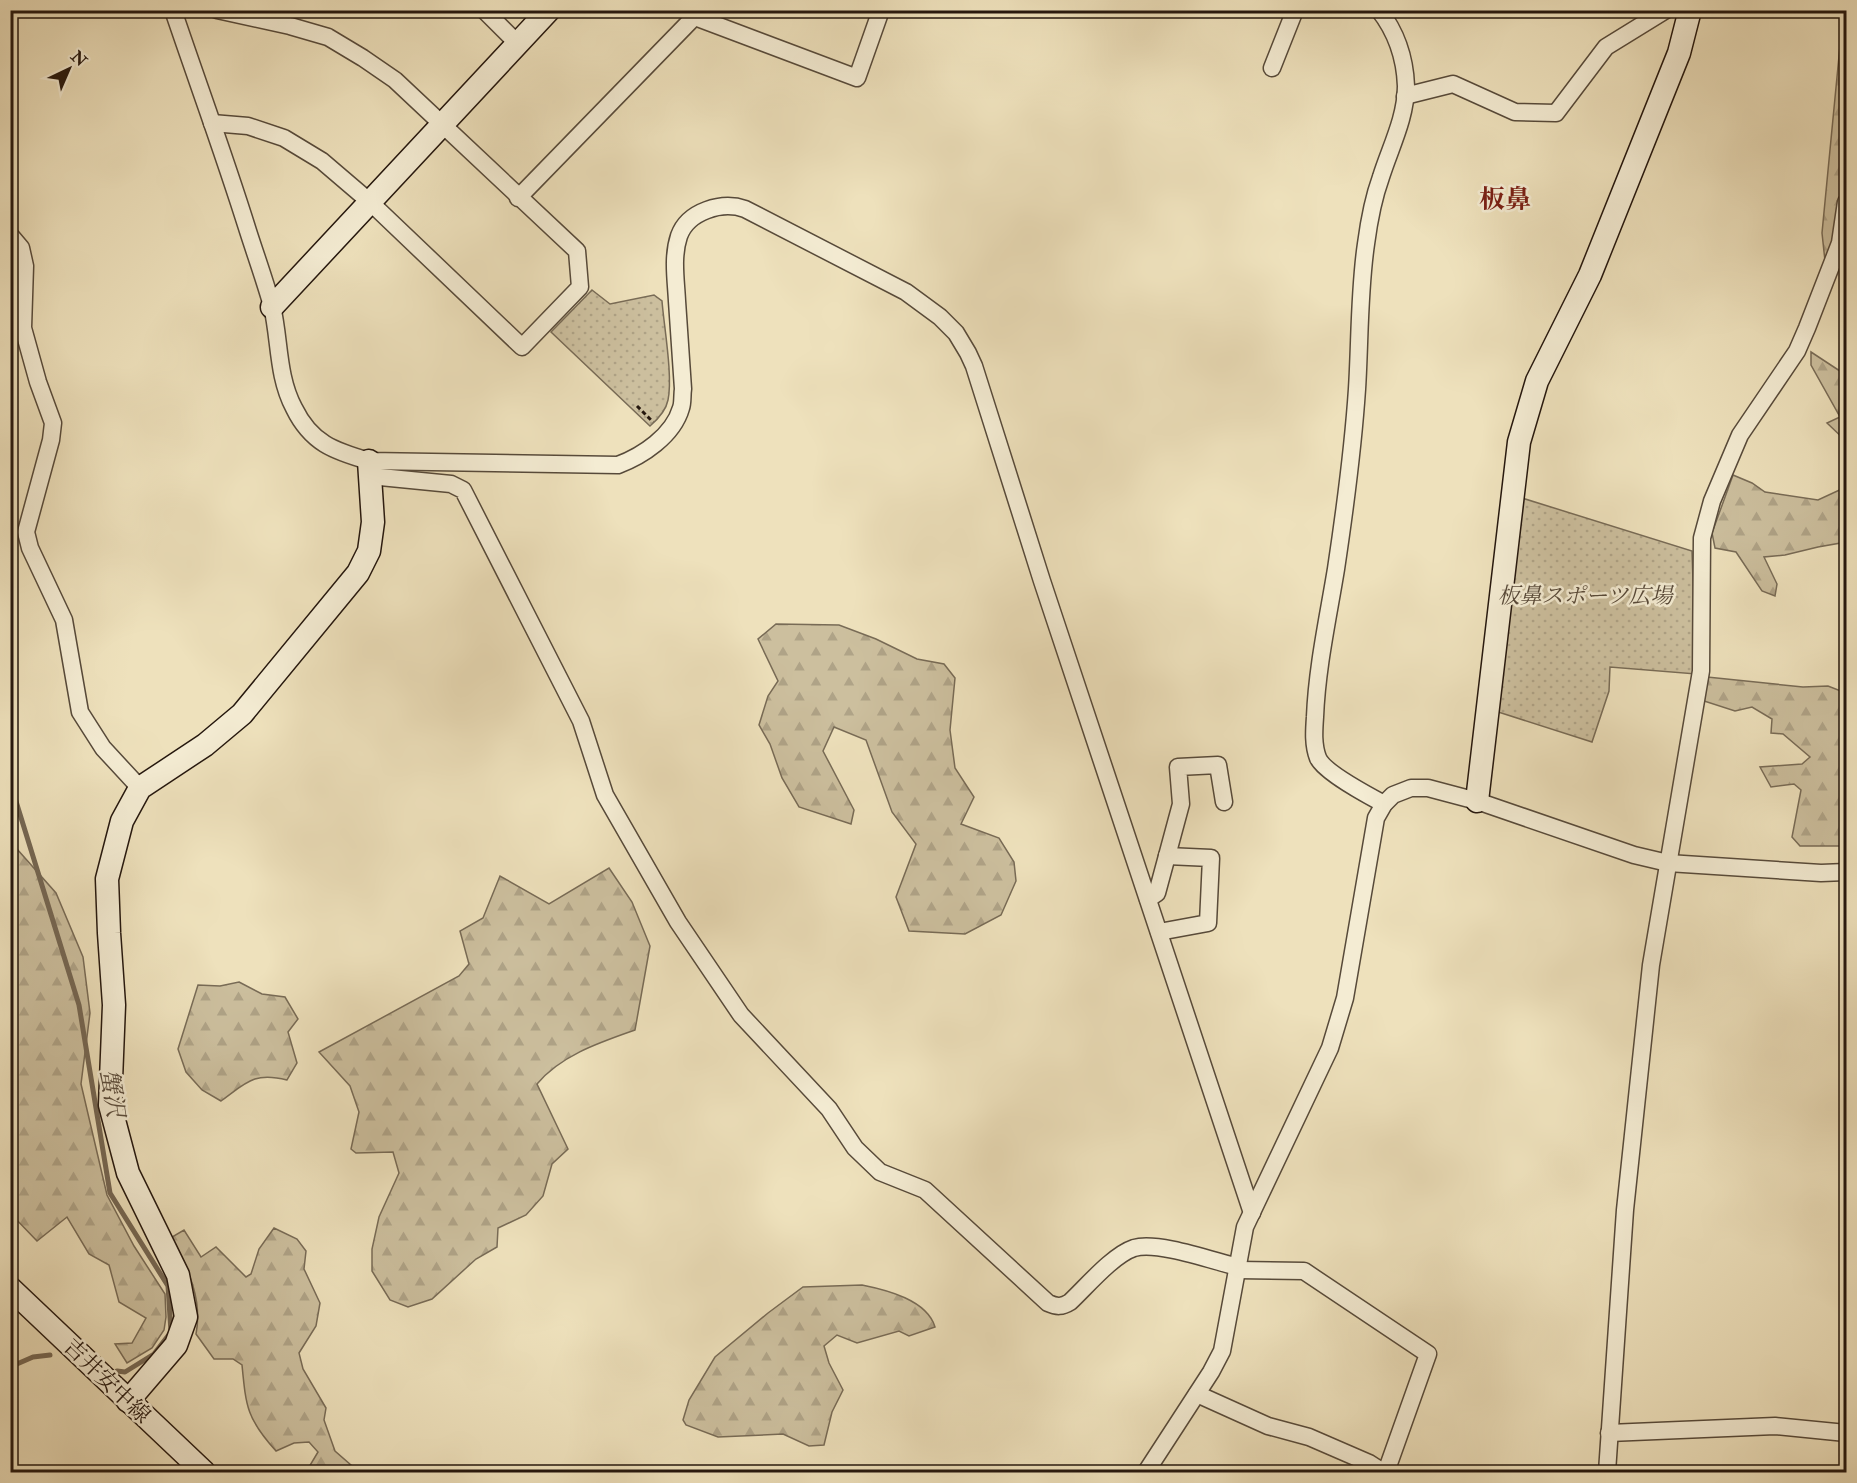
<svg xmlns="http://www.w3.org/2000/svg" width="1857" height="1483" viewBox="0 0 1857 1483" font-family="'IM FELL Double Pica','Noto Serif JP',serif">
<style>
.grass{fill:url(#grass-dots);stroke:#786b56;stroke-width:1.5}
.forest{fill:url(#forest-firs);stroke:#786b56;stroke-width:1.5}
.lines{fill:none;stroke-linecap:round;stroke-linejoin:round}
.stream{stroke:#756753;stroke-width:5}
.street-casing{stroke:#574a3a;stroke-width:19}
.secondary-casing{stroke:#25170e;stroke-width:25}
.path{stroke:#25170e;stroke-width:3;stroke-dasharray:4.5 3;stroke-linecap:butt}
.street{stroke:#f4ecd3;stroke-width:16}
.secondary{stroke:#f4ecd3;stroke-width:22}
.labels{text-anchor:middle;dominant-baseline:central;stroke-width:5;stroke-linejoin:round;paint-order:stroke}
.park-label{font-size:22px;font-style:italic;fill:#574939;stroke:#f4ecd3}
.street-label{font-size:22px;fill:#25170e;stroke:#f4ecd3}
.water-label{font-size:24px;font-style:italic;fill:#5a4c3c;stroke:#f4ecd3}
.quarter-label{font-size:26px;font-weight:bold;fill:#7a1f14;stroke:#f4ecd3}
</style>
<defs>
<pattern id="grass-dots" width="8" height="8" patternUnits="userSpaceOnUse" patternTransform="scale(1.5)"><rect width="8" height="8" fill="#ccbf9e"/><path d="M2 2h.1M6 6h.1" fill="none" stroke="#afa387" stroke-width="1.8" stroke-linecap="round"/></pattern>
<pattern id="forest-firs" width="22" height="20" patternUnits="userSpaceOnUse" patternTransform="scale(1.5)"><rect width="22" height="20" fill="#ccbf9e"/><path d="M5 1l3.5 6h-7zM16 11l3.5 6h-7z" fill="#afa387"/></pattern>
</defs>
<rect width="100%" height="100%" fill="#eee1bc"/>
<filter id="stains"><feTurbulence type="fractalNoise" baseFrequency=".00333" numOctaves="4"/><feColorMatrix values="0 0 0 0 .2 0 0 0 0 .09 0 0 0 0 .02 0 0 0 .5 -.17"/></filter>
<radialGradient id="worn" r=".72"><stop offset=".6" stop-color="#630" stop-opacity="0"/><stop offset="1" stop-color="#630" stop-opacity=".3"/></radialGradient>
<g class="grass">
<path d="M 592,290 L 610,304 L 654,295 L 662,301 C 664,327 673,376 668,400 C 666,411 658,419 650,426 L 551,332 Z"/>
<path d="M 1522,498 L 1692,551 L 1696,674 L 1610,667 L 1609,691 L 1592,742 L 1495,711 Z"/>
</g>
<g class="forest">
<path d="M 1838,11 L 1846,11 L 1846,254 L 1833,244 L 1825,261 L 1822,233 L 1842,25 Z"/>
<path d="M 1811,352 L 1846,375 L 1846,441 L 1827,423 L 1840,417 L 1811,365 Z"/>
<path d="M 1733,475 L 1752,483 L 1765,492 L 1818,500 L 1846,487 L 1846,542 L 1818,547 L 1785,555 L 1764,557 L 1777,584 L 1775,596 L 1762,591 L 1736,552 L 1715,548 L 1712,533 Z"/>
<path d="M 776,624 L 839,625 L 876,639 L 917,659 L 944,664 L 955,678 L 950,730 L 955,768 L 974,797 L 961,824 L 999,838 L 1014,862 L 1016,881 L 1001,915 L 965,934 L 909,931 L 896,897 L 916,844 L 892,812 L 866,740 L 834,727 L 823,751 L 854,810 L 851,824 L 799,807 L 782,778 L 770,744 L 759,725 L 768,696 L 778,681 L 758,639 Z"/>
<path d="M 1707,677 L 1803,687 L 1828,686 L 1846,693 L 1846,846 L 1800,846 L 1792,837 L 1801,790 L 1794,784 L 1771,787 L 1760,767 L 1802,764 L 1810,757 L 1783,734 L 1771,733 L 1772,719 L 1752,707 L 1735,711 L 1701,700 Z"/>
<path d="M 10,838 L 17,849 L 56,893 L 83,957 L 90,1013 L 81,1084 L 107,1195 L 134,1246 L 165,1294 L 166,1317 L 164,1330 L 152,1348 L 127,1363 L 115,1344 L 132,1343 L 146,1318 L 119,1302 L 109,1265 L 89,1254 L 67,1217 L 37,1241 L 11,1214 Z"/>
<path d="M 609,868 L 632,902 L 650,946 L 635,1030 C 601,1042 561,1055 537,1084 L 568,1149 L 552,1164 L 543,1196 L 526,1215 L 498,1228 L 497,1247 L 476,1259 L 432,1299 L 408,1307 L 390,1300 L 372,1271 L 372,1249 L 379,1217 L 399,1173 L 393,1152 L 356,1153 L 351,1149 L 359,1112 L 350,1086 L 319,1052 L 459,976 L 469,964 L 460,931 L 483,918 L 500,876 L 549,904 Z"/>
<path d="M 239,982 L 262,994 L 285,997 L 298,1019 L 288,1032 L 297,1063 L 287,1080 C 254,1072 247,1082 221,1101 L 202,1090 L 186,1072 L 178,1049 L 198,985 L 220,986 Z"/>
<path d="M 274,1228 L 297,1239 L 306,1251 L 304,1269 L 320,1303 L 316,1326 L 299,1353 L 303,1369 L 326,1408 L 324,1420 L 335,1451 L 359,1472 L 306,1472 L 318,1452 L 309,1442 L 294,1443 L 276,1451 C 247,1419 246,1407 242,1365 L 233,1359 L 214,1359 L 196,1334 C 203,1298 187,1268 172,1237 L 184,1230 L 201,1257 L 216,1247 L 246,1277 L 251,1274 L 259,1249 Z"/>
<path d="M 862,1285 C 887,1290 927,1300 935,1327 L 909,1336 L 899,1331 L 857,1343 L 837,1335 L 824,1346 L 829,1363 L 843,1390 L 832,1412 L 824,1445 L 809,1446 L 783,1434 L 718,1437 L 686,1425 L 683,1420 L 689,1400 L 715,1357 L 768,1313 L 803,1287 Z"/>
</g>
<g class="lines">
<g class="stream">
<path d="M 10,782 L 79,1005 L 110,1193 L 168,1286 L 171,1332 L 154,1354 L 125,1372 L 117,1371"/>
<path d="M 10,1367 L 33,1357 L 50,1355"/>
</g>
<defs>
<g id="street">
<path d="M 173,10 C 198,84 225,157 248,231 C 256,256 265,281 272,306 C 280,340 277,376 294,408 C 311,443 334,451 369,461 L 618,465 C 642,456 673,436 681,408 C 683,403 682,395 683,389 C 681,360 679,330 677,301 C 676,280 672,257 679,236 C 688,211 722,201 745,209 L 906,292 L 940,317 L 956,333 L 968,353 L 974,366 L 1042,581 L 1252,1213"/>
<path d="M 484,10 L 518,44"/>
<path d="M 1379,10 C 1397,33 1405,58 1406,86 C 1406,118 1390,148 1381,177 C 1373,199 1369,221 1366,244 C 1359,291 1360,341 1357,389 C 1353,449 1345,509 1336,569 C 1328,618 1317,667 1315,717 C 1314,731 1313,745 1318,758 C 1324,772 1369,796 1384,804"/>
<path d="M 695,17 L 857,78 L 881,10"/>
<path d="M 1272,68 L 1295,10"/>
<path d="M 1405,96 L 1453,84 L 1515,112 L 1556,113 L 1606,47 L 1666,10"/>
<path d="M 212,123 L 248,126 L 284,138 L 322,161 L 370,202 L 522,347 L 580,287 L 577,251 L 395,80 L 363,58 L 328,37 L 290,26 L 217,10"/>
<path d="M 518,198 L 701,10"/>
<path d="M 10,235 L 21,248 L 25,266 L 23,328 L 38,382 L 53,423 L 51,440 L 26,532 L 30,548 L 64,620 L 80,712 L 103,748 L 140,788"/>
<path d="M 370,476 L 451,484 L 463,490 L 581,721 L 605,795 L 678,922 L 741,1015 L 829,1109 L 855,1148 L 880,1172 L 925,1190 L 1048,1303 C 1057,1307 1062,1307 1070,1302 C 1087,1286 1113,1255 1134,1248 C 1158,1241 1213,1261 1238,1267"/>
<path d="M 1148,899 L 1157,893 L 1181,804 L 1178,767 L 1218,765 L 1224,802"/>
<path d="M 1159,932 L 1208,923 L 1211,858 L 1167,856"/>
<path d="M 1238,1270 L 1304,1271 L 1428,1354 L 1386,1472"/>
<path d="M 1197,1394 L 1268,1426 L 1309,1437 L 1369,1463 L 1383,1472"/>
<path d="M 1609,1433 L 1775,1426 L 1846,1433"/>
<path d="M 1146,1472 L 1211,1372 L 1222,1351 L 1245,1227 L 1330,1048 L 1345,998 L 1376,818 L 1384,804 L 1393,795 L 1411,788 L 1428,788 L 1477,801 L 1634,855 L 1668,863 L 1821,873 L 1846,872"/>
<path d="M 1607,1472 L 1625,1210 L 1651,965 L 1701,671 L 1702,538 L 1712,501 L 1740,435 L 1797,351 L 1807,328 L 1840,243 L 1846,202"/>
</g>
<g id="secondary">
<path d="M 272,307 L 549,10"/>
<path d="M 1477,801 L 1519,442 L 1537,381 L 1590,275 L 1679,53 L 1690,10"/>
<path d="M 10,1288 L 204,1472"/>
<path d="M 128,1401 L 176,1345 L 186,1317 L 178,1275 L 128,1173 L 110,1105 L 114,1005 L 109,933 L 107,879 L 122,821 L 140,788 L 205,745 L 242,714 L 358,573 L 369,551 L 373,522 L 369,461"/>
</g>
</defs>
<use href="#street" class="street-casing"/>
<use href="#secondary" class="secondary-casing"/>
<path class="path" d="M 637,406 L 653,422"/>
<use href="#street" class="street"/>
<use href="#secondary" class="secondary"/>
</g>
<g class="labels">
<g class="park-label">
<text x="1585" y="596">板鼻スポーツ広場</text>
</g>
<g class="street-label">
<text transform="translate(107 1381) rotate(44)">吉井安中線</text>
</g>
<g class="water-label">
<text transform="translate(112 1093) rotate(81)">蟹沢</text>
</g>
<g class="quarter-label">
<text x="1505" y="200">板鼻</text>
</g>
</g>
<rect width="1857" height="1483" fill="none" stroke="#eee1bc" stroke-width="36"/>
<rect x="12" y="12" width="1833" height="1459" fill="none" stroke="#25170e" stroke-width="3"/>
<rect x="18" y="18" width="1821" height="1447" fill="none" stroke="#25170e" stroke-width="1.5"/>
<g transform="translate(69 69) rotate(44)" stroke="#f4ecd3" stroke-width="4.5" paint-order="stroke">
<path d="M0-4.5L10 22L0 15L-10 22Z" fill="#25170e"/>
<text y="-9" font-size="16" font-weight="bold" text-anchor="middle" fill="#25170e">N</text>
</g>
<rect width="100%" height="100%" filter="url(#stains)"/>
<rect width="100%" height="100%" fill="url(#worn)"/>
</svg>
